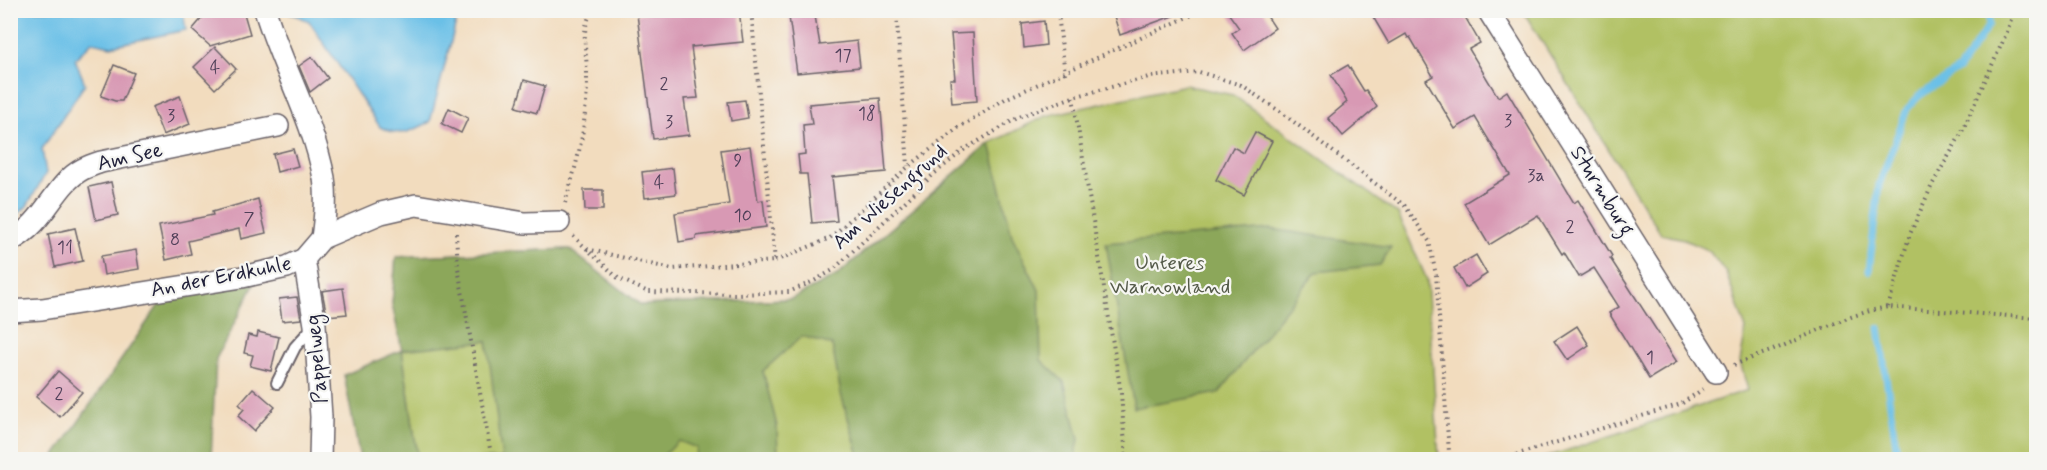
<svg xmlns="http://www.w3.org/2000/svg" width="2047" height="470" viewBox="0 0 2047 470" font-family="Mynerve,sans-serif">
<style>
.green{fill:#b1c164;stroke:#6a7250;stroke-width:1.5}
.forest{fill:#8ca75a;stroke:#57644a;stroke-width:1.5}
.water{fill:#6bc0e7;stroke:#467191;stroke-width:1.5}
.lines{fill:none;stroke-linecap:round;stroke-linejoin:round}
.stream{stroke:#6bc0e7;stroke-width:7}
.building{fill:#d899b4}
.service-casing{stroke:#6b6369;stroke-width:14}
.minor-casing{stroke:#6b6369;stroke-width:24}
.path{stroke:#6b6369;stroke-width:4;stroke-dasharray:1.5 4.5;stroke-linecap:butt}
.service{stroke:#fff;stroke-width:10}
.minor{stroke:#fff;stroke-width:21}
.labels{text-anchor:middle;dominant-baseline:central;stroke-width:4.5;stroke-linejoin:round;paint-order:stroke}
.number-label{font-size:18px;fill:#504059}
.street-label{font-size:21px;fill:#22223b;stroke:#f6f6f2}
.park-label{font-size:21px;fill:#545a49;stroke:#f6f6f2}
</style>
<rect width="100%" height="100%" fill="#f6f6f2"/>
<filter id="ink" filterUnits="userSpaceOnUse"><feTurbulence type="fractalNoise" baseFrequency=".0167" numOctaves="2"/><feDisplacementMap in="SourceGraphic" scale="12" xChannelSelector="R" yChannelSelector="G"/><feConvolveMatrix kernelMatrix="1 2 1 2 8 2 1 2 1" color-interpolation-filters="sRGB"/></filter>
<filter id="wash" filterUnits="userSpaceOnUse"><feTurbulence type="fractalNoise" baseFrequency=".008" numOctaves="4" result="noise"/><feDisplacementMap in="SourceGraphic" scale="24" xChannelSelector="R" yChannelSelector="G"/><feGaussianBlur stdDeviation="1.35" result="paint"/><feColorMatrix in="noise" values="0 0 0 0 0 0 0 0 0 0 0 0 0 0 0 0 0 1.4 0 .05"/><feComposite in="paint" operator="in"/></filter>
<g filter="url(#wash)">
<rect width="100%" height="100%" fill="#f2dcbe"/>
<g class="green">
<path d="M 1523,11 L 2036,11 L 2036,459 L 1541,459 L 1748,390 L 1740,362 L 1746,329 L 1726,273 L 1709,251 L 1684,239 L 1661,234 Z"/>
<path d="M 1185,85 L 1233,95 L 1398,214 L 1427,280 L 1439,459 L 418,459 L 402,350 L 392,304 L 396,257 L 569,249 L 641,305 L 791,299 L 836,276 L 990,143 L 1046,116 Z"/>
</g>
<g class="forest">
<path d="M 990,143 L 1012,236 L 1039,290 L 1041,360 L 1064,382 L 1079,439 L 1075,459 L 860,459 L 841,394 L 832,345 L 802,336 L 763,371 L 777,426 L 778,459 L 695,459 L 697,448 L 679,441 L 659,459 L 502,459 L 487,341 L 402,350 L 418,459 L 360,459 L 344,375 L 402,350 L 392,304 L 396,257 L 569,249 L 641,305 L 791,299 L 836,276 Z"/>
<path d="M 1271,229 L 1391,247 L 1380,265 L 1316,272 L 1219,393 L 1134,408 L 1106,243 Z"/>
<path d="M 255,283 L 216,359 L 211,459 L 52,460 L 163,299 Z"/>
</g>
<g class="water">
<path d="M 11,10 L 183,11 L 186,30 L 111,46 L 92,42 L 75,59 L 85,84 L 42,149 L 46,173 L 27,206 L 11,221 Z"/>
<path d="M 286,11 L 459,11 L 430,122 C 409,132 402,138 380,127 L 309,21 Z"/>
</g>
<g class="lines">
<g class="stream">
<path d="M 1869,271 L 1879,185 L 1907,109 L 1919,96 L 1959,69 L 1989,25 L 1989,10"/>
<path d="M 1879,328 L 1898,460"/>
</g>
</g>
<g id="blocks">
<g class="building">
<path d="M 209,10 L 243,10 L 250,34 L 210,46 L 192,30 Z"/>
<path d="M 661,10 L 666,10 L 667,13 L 690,10 L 739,10 L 743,42 L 691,47 L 698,98 L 684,99 L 689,135 L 653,139 L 637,14 Z"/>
<path d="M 788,10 L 814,10 L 820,45 L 857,41 L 860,67 L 797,73 Z"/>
<path d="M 1112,10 L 1180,10 L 1181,13 L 1120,35 Z"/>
<path d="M 1226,10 L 1263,10 L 1275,28 L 1244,50 L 1232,33 L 1239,28 Z"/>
<path d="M 1369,10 L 1461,10 L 1480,43 L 1469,49 L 1498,97 L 1507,91 L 1574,203 L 1578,200 L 1612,256 L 1610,258 L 1677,362 L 1649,379 L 1609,313 L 1619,307 L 1594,268 L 1579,277 L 1564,252 L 1562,254 L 1538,215 L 1489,245 L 1464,203 L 1510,175 L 1475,117 L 1455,129 L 1426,80 L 1433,76 L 1410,37 L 1408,38 L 1406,34 L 1389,44 Z"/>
<path d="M 1044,21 L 1046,45 L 1024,48 L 1022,24 Z"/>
<path d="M 973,33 L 977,101 L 952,103 L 950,79 L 955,79 L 951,34 Z"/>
<path d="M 215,47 L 236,69 L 215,89 L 194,67 Z"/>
<path d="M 312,57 L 328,78 L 310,92 L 299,66 Z"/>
<path d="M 114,65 L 134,73 L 122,101 L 115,101 L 101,96 Z"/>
<path d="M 1348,65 L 1364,91 L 1366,90 L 1377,107 L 1343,136 L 1328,118 L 1347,102 L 1331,75 Z"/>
<path d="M 524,80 L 545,86 L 537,113 L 516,107 Z"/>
<path d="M 180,96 L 190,124 L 163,135 L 152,107 Z"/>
<path d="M 880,98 L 886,172 L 832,177 L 837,221 L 812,223 L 807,174 L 800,174 L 798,155 L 805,154 L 803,125 L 812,124 L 809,104 Z"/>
<path d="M 745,100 L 748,118 L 731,121 L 728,102 Z"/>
<path d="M 449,108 L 468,118 L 461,133 L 442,124 Z"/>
<path d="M 1255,132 L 1272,141 L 1244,195 L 1216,180 L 1233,147 L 1244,153 Z"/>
<path d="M 750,146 L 758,201 L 763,200 L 766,227 L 696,236 L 696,239 L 679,242 L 675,213 L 729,204 L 721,150 Z"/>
<path d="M 293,149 L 298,166 L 277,172 L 273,154 Z"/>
<path d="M 673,168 L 676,194 L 645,198 L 642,172 Z"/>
<path d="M 111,182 L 118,215 L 96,220 L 89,187 Z"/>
<path d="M 584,190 L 603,190 L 603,210 L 585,210 Z"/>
<path d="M 258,199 L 266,233 L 241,239 L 239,229 L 188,241 L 191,254 L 166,260 L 159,226 L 213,215 L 212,212 Z"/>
<path d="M 75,228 L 83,261 L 55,267 L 48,234 Z"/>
<path d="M 136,250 L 139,269 L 104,275 L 101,256 Z"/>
<path d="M 1476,255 L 1487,274 L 1465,288 L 1454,268 Z"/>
<path d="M 343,288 L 347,314 L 327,316 L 322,291 Z"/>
<path d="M 297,297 L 301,319 L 282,321 L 279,299 Z"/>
<path d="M 1577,326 L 1589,345 L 1567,360 L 1554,341 Z"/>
<path d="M 258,332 L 279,337 L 271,371 L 250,366 L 253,355 L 244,353 L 248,335 L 257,337 Z"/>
<path d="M 58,371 L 82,392 L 60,417 L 36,397 Z"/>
<path d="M 253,388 L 275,407 L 254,431 L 238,416 L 244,409 L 239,404 Z"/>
</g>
</g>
</g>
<g filter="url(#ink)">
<use href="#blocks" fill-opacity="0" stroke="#6b6369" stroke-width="1.5"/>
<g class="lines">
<defs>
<path id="service" d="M 277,383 L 295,347 L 315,325"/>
<g id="minor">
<path d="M 265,10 C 282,67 313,119 324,178 C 327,198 325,218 322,238"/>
<path d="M 1488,10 L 1716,372"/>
<path d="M 10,241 C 46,223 54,184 83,169 C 89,166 95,164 101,162 L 278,126"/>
<path d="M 304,259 L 315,325 L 321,417 L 320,460"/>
<path d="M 10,311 L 42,309 L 242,277 L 287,267 L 304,259 L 322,238 L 381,213 L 416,205 L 525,223 L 559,222"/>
</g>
</defs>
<use href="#service" class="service-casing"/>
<use href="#minor" class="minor-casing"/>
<g class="path">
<path d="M 896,10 L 908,166"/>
<path d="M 1058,13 L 1065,74"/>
<path d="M 1073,97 L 1121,393 L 1126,460"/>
<path d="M 565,203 C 574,173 583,142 585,111 C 587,97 587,83 587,69 C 586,48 580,29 593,10"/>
<path d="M 456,233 L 458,268 L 492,460"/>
<path d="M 573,236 L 618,278 L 648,292 L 737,294 L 789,292 L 814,281 L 833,270 L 935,173 L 965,149 L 1019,117 L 1073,97 L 1149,77 L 1199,72 L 1241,85 L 1282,113 L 1405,206 L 1429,241 L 1436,275 L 1449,452 L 1454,460"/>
<path d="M 587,249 L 672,269 L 775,261 L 751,10"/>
<path d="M 775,261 L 830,238 L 908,167 L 958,128 L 1005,99 L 1203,10"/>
<path d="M 1888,307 L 1910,234 L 1932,185 L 1961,134 L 2007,32 L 2014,10"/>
<path d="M 1734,365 C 1748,359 1763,354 1778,348 C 1814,333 1848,314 1888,307 L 2036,318"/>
<path d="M 1499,460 L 1681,404 L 1706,387"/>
</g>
<use href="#service" class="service"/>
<use href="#minor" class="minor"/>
</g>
</g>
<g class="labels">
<g class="number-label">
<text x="843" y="56">17</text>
<text x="215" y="68">4</text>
<text x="664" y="84">2</text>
<text x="867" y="114">18</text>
<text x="171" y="116">3</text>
<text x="1508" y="121">3</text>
<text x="669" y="122">3</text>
<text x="738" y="161">9</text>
<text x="1536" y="176">3a</text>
<text x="659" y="183">4</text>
<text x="743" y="216">10</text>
<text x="249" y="219">7</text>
<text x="1570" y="227">2</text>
<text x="175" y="240">8</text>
<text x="65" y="248">11</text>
<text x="1650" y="358">1</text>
<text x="59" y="394">2</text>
</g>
<g class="street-label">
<text transform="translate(130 157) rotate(-13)">Am See</text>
<text transform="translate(1602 191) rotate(58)">Sturmburg</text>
<text transform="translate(890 197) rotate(-42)">Am Wiesengrund</text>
<text transform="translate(221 277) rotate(-11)">An der Erdkuhle</text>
<text transform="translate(317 359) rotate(-95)">Pappelweg</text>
</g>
<g class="park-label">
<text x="1170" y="263">Unteres<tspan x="1170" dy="24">Warnowland</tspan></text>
</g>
</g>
<rect width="2047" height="470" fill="none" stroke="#f6f6f2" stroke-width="36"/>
</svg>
